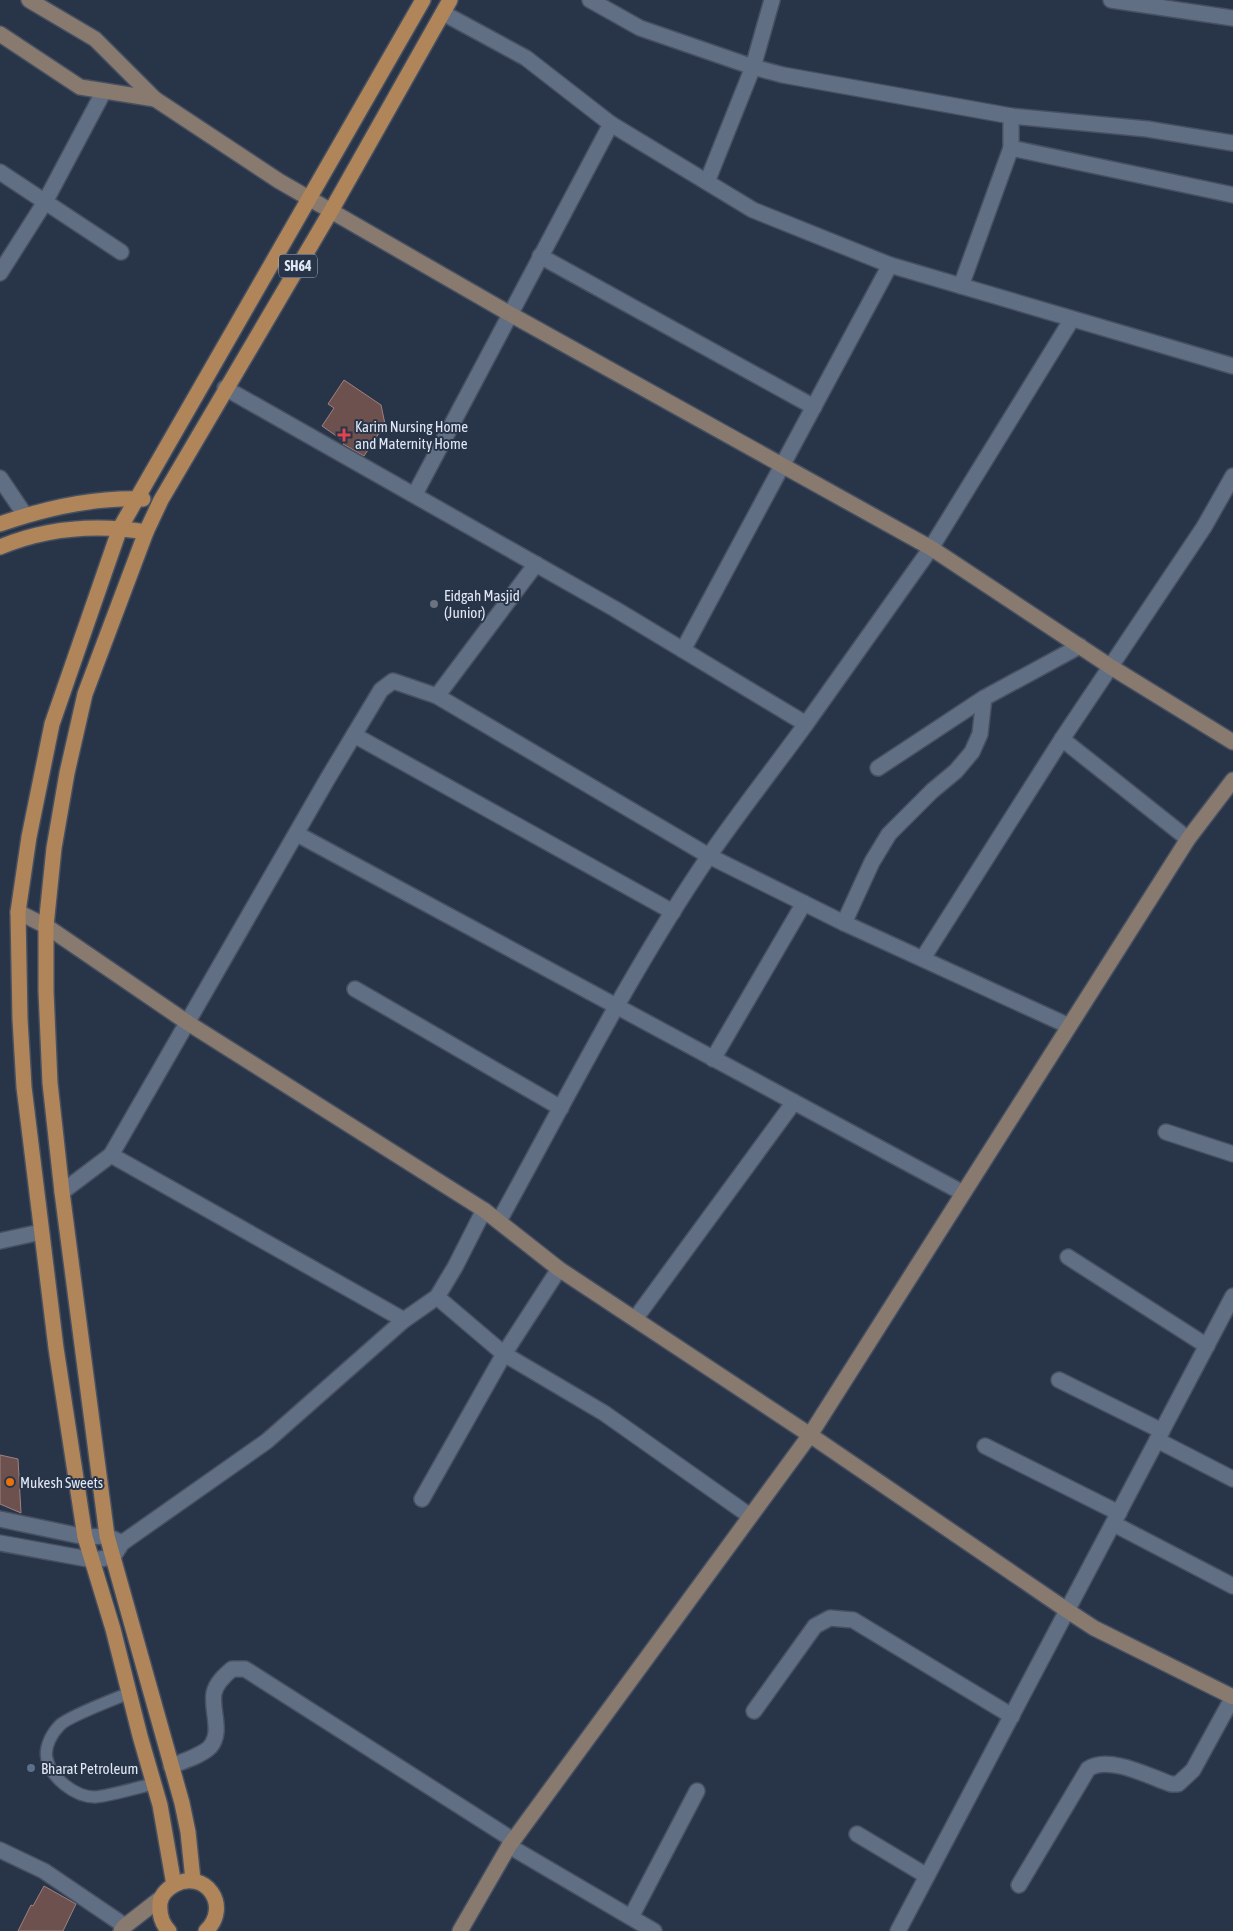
<svg xmlns="http://www.w3.org/2000/svg" width="1233" height="1931" viewBox="0 0 1233 1931" font-family="'Asap Condensed',sans-serif">
<style>
.building{fill:#6d514f;stroke:#a0817f}
.lines{fill:none;stroke-linecap:round;stroke-linejoin:round}
.lane-casing{stroke:#475061;stroke-width:14}
.street-casing{stroke:#475061;stroke-width:18}
.secondary-casing{stroke:#475061;stroke-width:18}
.primary-casing{stroke:#475061;stroke-width:18}
.lane{stroke:#616f85;stroke-width:11}
.street{stroke:#616f85;stroke-width:15}
.secondary{stroke:#887a6f;stroke-width:15}
.primary{stroke:#af8559;stroke-width:15}
.health-dot{fill:#e0444e;stroke:#283448;stroke-width:2}
.worship-dot{fill:#6b7280;stroke:#283448;stroke-width:2}
.food-dot{fill:#e8710a;stroke:#283448;stroke-width:2}
.service-dot{fill:#5c6f8a;stroke:#283448;stroke-width:2}
.labels{text-anchor:middle;dominant-baseline:central;stroke-width:4;stroke-linejoin:round;paint-order:stroke}
.shield{fill:#283448;stroke:#a9b1c0;stroke-width:1}
.shield-label{font-size:14px;font-weight:bold;fill:#e0e7f4}
.poi-label{font-size:15px;fill:#e0e7f4;stroke:#283448;text-anchor:start}
</style>
<rect width="100%" height="100%" fill="#283448"/>
<g class="building">
<path d="M 344,380 L 381,405 L 385,424 L 364,456 L 343,444 L 345,442 L 322,426 L 334,408 L 328,404 Z"/>
<path d="M 0,1455 L 18,1459 L 21,1513 L 0,1504 Z"/>
<path d="M 44,1886 L 76,1904 L 63,1931 L 18,1931 L 31,1905 L 33,1906 Z"/>
</g>
<g class="lines">
<defs>
<path id="lane" d="M 129,1693 C 115,1699 69,1716 60,1725 C 52,1733 44,1747 47,1759 C 51,1778 75,1797 95,1797 C 110,1796 138,1787 154,1784"/>
<g id="street">
<path d="M 590,0 L 640,28 L 753,67 L 783,75 L 1011,116 L 1147,129 L 1233,143"/>
<path d="M 1111,0 L 1233,18"/>
<path d="M 443,13 L 526,58 L 611,124 L 753,210 L 890,265 L 1233,366"/>
<path d="M 1011,116 L 1011,148 L 1233,195"/>
<path d="M 0,172 L 121,252"/>
<path d="M 707,182 L 753,67 L 772,0"/>
<path d="M 540,256 L 814,407"/>
<path d="M 0,273 L 45,202 L 104,91"/>
<path d="M 961,286 L 1011,148"/>
<path d="M 225,388 L 615,609 L 806,724 L 931,548 L 1072,319"/>
<path d="M 0,478 L 25,515"/>
<path d="M 415,494 L 611,124"/>
<path d="M 683,650 L 890,265"/>
<path d="M 437,696 L 709,856 L 844,923 L 1069,1026"/>
<path d="M 354,735 L 673,912"/>
<path d="M 1062,739 L 1188,839"/>
<path d="M 878,768 L 984,698 L 1080,646"/>
<path d="M 297,834 L 963,1193"/>
<path d="M 844,923 L 872,862 L 889,834 L 932,791 L 956,771 L 972,752 L 980,734 L 984,698"/>
<path d="M 923,958 L 1062,739 L 1204,527 L 1233,476"/>
<path d="M 355,989 L 561,1108"/>
<path d="M 713,1059 L 804,903"/>
<path d="M 1166,1132 L 1233,1154"/>
<path d="M 111,1155 L 404,1320"/>
<path d="M 62,1192 L 111,1155 L 328,778 L 381,690 L 393,681 L 437,696 L 536,564"/>
<path d="M 499,1221 C 567,1098 630,972 709,856 C 740,811 774,768 806,724"/>
<path d="M 0,1241 L 41,1232"/>
<path d="M 1068,1257 L 1207,1346"/>
<path d="M 437,1297 L 504,1354 L 604,1413 L 750,1516"/>
<path d="M 635,1319 L 794,1102"/>
<path d="M 1059,1380 L 1162,1431"/>
<path d="M 1157,1440 L 1233,1479"/>
<path d="M 985,1446 L 1119,1513"/>
<path d="M 422,1499 L 504,1354 L 559,1269"/>
<path d="M 0,1519 L 85,1537 L 107,1536 L 118,1541"/>
<path d="M 1114,1524 L 1233,1586"/>
<path d="M 0,1543 L 93,1560 L 113,1557 L 122,1543 L 267,1441 L 404,1320 L 437,1297 L 455,1267 L 484,1210"/>
<path d="M 754,1711 L 815,1626 L 830,1618 L 853,1620 L 1012,1716"/>
<path d="M 171,1766 C 183,1761 201,1756 210,1747 C 223,1732 211,1711 214,1693 C 216,1683 225,1675 232,1669 L 245,1669 L 513,1840"/>
<path d="M 857,1834 L 927,1876"/>
<path d="M 509,1846 L 654,1931"/>
<path d="M 0,1850 L 44,1871 L 125,1926"/>
<path d="M 1019,1885 L 1088,1769 C 1109,1755 1148,1776 1171,1784 L 1178,1784 L 1193,1770 L 1233,1697"/>
<path d="M 631,1917 L 697,1791"/>
<path d="M 898,1931 L 1233,1296"/>
</g>
<g id="secondary">
<path d="M 29,0 L 95,39 L 155,99 L 279,181 L 510,314 L 931,548 L 1111,667 L 1233,742"/>
<path d="M 0,34 L 80,87 L 155,99"/>
<path d="M 18,912 L 46,926 L 188,1023 L 484,1210 L 559,1269 L 810,1435 L 1068,1611 L 1094,1628 L 1233,1697"/>
<path d="M 121,1931 L 125,1926 L 161,1898"/>
<path d="M 460,1931 L 509,1846 L 810,1435 L 1188,839 L 1233,780"/>
</g>
<g id="primary">
<path d="M 0,524 C 46,508 94,497 143,499"/>
<path d="M 0,547 C 46,528 97,524 146,532"/>
<path d="M 193,1880 L 188,1832 L 182,1803 L 107,1536 L 62,1192 L 50,1083 L 46,991 L 46,926 L 54,848 L 67,773 L 85,694 L 146,532 L 161,500 L 331,211 L 450,0"/>
<path d="M 174,1885 L 160,1805 L 140,1736 L 113,1629 L 85,1537 L 56,1348 L 24,1087 L 20,1019 L 18,912 L 29,837 L 52,724 L 120,528 L 423,0"/>
<path d="M 169,1931 C 161,1923 159,1914 160,1903 C 161,1895 167,1889 174,1885 C 205,1868 232,1906 206,1931"/>
</g>
</defs>
<use href="#lane" class="lane-casing"/>
<use href="#street" class="street-casing"/>
<use href="#secondary" class="secondary-casing"/>
<use href="#primary" class="primary-casing"/>
<use href="#lane" class="lane"/>
<use href="#street" class="street"/>
<use href="#secondary" class="secondary"/>
<use href="#primary" class="primary"/>
</g>
<path class="health-dot" d="M341.5 427.5h5v5h5v5h-5v5h-5v-5h-5v-5h5z"/>
<circle class="worship-dot" cx="434" cy="604" r="5"/>
<circle class="food-dot" cx="10" cy="1482" r="5"/>
<circle class="service-dot" cx="31" cy="1768" r="5"/>
<g class="labels">
<rect class="shield" x="279" y="254.5" width="38" height="23" rx="4"/>
<g class="shield-label">
<text x="298" y="266">SH64</text>
</g>
<g class="poi-label">
<text x="355" y="426">Karim Nursing Home<tspan x="355" dy="17">and Maternity Home</tspan></text>
<text x="444" y="595">Eidgah Masjid<tspan x="444" dy="17">(Junior)</tspan></text>
<text x="20" y="1482">Mukesh Sweets</text>
<text x="41" y="1768">Bharat Petroleum</text>
</g>
</g>
</svg>
